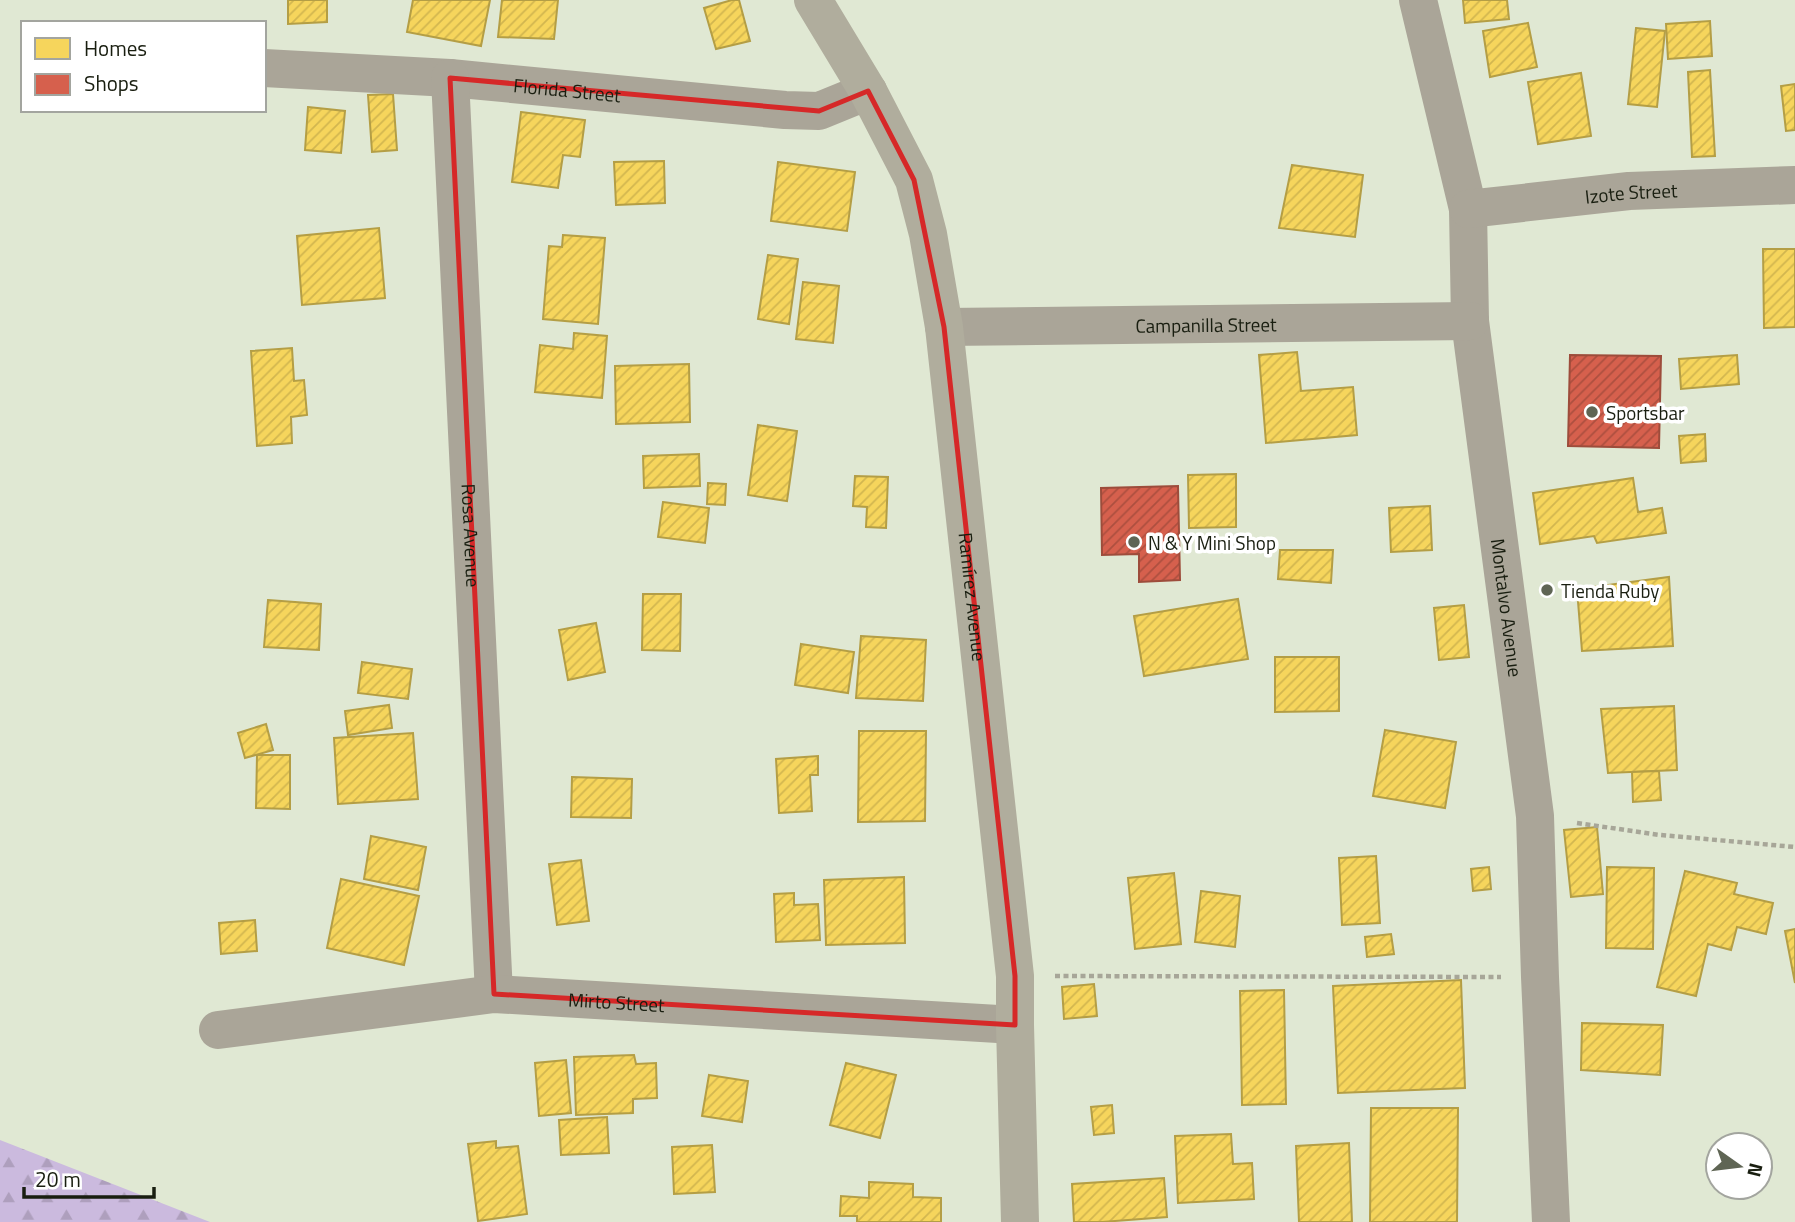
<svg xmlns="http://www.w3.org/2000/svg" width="1795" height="1222" viewBox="0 0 1795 1222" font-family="'Titillium Web',sans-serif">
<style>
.forest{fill:url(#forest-firs)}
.homes{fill:url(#homes-hatch);stroke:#b49e45;stroke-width:2}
.shops{fill:url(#shops-hatch);stroke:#9d4c3b;stroke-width:2}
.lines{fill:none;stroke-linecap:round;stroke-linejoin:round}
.path{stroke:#a7a698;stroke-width:4.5;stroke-dasharray:5 3.5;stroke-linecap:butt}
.street{stroke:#aaa598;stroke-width:38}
.secondary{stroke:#b0ad9d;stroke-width:38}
.marked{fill:none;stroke:#d62828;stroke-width:5;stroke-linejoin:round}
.poi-dot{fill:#5f6554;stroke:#fff;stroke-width:2.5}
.labels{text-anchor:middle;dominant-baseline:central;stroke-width:7;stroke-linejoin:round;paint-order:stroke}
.street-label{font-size:19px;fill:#191e10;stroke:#fff}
.poi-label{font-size:19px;fill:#191e10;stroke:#fff;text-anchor:start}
</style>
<defs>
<pattern id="forest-firs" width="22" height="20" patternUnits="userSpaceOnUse" patternTransform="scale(1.75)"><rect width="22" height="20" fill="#cbbade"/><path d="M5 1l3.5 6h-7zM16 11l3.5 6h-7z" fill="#ae9fbd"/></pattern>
<pattern id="homes-hatch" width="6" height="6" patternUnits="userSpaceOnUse" patternTransform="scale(1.75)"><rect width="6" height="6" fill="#f6d55c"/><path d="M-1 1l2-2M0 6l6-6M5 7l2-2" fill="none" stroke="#d2b64f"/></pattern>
<pattern id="shops-hatch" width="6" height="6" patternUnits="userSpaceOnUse" patternTransform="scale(1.75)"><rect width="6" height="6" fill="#d6604d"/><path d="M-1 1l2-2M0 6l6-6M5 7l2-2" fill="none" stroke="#ad4f3f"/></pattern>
</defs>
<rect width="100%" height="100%" fill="#e0e8d3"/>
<path class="forest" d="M 0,1140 L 210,1222 L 0,1222 Z"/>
<g class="homes">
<path d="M 288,0 L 327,0 L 327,22 L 288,24 Z"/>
<path d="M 413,0 L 490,0 L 481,46 L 407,32 Z"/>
<path d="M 502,0 L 558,0 L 554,39 L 498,37 Z"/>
<path d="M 732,0 L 739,0 L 750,41 L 716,49 L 704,8 Z"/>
<path d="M 1463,0 L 1507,0 L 1509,19 L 1465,23 Z"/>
<path d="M 1710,21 L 1712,56 L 1668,59 L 1666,24 Z"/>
<path d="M 1528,23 L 1537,67 L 1490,77 L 1483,31 Z"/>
<path d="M 1636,28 L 1665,31 L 1657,107 L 1628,104 Z"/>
<path d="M 1710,70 L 1715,156 L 1692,157 L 1688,72 Z"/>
<path d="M 1581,73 L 1591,136 L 1538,144 L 1528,82 Z"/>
<path d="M 1795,84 L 1795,130 L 1786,131 L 1781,86 Z"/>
<path d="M 393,94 L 397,150 L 372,152 L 368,95 Z"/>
<path d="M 308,107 L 345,111 L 341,153 L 305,150 Z"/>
<path d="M 521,112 L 585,120 L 580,157 L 563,155 L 558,188 L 512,182 Z"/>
<path d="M 664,161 L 665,203 L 616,205 L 614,162 Z"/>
<path d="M 778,162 L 855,172 L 847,231 L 771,221 Z"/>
<path d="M 1292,165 L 1363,175 L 1355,237 L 1279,228 Z"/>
<path d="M 379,228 L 385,298 L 302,305 L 297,236 Z"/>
<path d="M 563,235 L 605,238 L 598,324 L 543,319 L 549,246 L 562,247 Z"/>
<path d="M 1763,249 L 1795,249 L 1795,327 L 1764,328 Z"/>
<path d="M 768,255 L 798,259 L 789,324 L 758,319 Z"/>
<path d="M 803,282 L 839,286 L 833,343 L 796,339 Z"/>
<path d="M 574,333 L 607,336 L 602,398 L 535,392 L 540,345 L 573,349 Z"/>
<path d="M 292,348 L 294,381 L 304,380 L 307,415 L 291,417 L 292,443 L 257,446 L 251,351 Z"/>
<path d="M 1297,352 L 1301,391 L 1353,387 L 1357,435 L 1266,443 L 1259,355 Z"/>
<path d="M 1737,355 L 1739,384 L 1681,389 L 1679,359 Z"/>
<path d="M 689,364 L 690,422 L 616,424 L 615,366 Z"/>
<path d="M 758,425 L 797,431 L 787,501 L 748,495 Z"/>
<path d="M 1705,434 L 1706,461 L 1681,463 L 1679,436 Z"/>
<path d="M 699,454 L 700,486 L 644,488 L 643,456 Z"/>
<path d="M 1236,474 L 1236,527 L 1189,528 L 1188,475 Z"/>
<path d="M 855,476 L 888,477 L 886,528 L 866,527 L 867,507 L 853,506 Z"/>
<path d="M 1633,478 L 1638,512 L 1662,508 L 1666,533 L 1597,543 L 1594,536 L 1540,544 L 1533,493 Z"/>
<path d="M 708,483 L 726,484 L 725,505 L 707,504 Z"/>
<path d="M 663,502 L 709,508 L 705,543 L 658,537 Z"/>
<path d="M 1430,506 L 1432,550 L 1391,552 L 1389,508 Z"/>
<path d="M 1280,550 L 1333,550 L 1331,583 L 1278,579 Z"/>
<path d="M 1669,577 L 1673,646 L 1582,651 L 1577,589 Z"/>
<path d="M 643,594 L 681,594 L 680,651 L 642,650 Z"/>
<path d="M 1238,599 L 1248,659 L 1144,676 L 1134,616 Z"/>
<path d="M 268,600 L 321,604 L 319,650 L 264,647 Z"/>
<path d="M 1464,605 L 1469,657 L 1439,660 L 1434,608 Z"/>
<path d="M 596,623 L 605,672 L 568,680 L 559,630 Z"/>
<path d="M 861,636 L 926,640 L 923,701 L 856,698 Z"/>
<path d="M 801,644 L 854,652 L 848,693 L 795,685 Z"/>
<path d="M 1275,657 L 1339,657 L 1339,711 L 1275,712 Z"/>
<path d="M 362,662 L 412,669 L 408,699 L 358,693 Z"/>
<path d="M 389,705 L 392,728 L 348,735 L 345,711 Z"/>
<path d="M 1674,706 L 1677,770 L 1608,773 L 1601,709 Z"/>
<path d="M 266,724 L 273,750 L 245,758 L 238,733 Z"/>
<path d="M 1385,730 L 1456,742 L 1445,808 L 1373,796 Z"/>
<path d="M 859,731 L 926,731 L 925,821 L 858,822 Z"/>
<path d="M 413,733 L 418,799 L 338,804 L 334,738 Z"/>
<path d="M 257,755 L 290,755 L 290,809 L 256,808 Z"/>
<path d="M 818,756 L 818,775 L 810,775 L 812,811 L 779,813 L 776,759 Z"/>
<path d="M 1659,771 L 1661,800 L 1633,802 L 1632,772 Z"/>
<path d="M 572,777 L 632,779 L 631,818 L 571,817 Z"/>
<path d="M 1597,827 L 1603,894 L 1571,897 L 1564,830 Z"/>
<path d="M 371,836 L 426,847 L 418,890 L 364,879 Z"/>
<path d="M 1376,856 L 1380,923 L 1342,925 L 1339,858 Z"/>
<path d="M 581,860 L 589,921 L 557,925 L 549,864 Z"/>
<path d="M 1489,867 L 1491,889 L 1473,891 L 1471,869 Z"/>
<path d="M 1607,867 L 1654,868 L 1653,949 L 1606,948 Z"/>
<path d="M 1685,871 L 1737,883 L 1734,894 L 1773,903 L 1766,934 L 1737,927 L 1731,950 L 1708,944 L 1696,996 L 1657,987 Z"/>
<path d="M 1174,873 L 1181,944 L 1135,949 L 1128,878 Z"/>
<path d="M 904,877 L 905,943 L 826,945 L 824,880 Z"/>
<path d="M 341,879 L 419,896 L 404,965 L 327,948 Z"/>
<path d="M 1201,891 L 1240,896 L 1235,947 L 1195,942 Z"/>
<path d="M 794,893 L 794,905 L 818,904 L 820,940 L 776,942 L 774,894 Z"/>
<path d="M 255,920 L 257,951 L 221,954 L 219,923 Z"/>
<path d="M 1795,929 L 1795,983 L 1785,931 Z"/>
<path d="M 1391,934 L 1394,954 L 1367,957 L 1365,937 Z"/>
<path d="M 1461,980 L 1465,1088 L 1338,1093 L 1333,986 Z"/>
<path d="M 1094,984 L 1097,1016 L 1064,1019 L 1062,987 Z"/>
<path d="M 1284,990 L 1286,1104 L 1242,1105 L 1240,991 Z"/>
<path d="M 1582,1023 L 1663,1025 L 1660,1075 L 1581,1070 Z"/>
<path d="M 634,1055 L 636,1064 L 656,1063 L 657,1098 L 633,1099 L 633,1113 L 576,1115 L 574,1057 Z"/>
<path d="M 566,1060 L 571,1113 L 539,1116 L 535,1063 Z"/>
<path d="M 846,1063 L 896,1075 L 880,1138 L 830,1125 Z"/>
<path d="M 709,1075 L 748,1081 L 742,1122 L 702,1116 Z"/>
<path d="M 1112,1105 L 1114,1133 L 1094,1135 L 1091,1107 Z"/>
<path d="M 1371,1108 L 1458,1108 L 1457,1222 L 1370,1222 Z"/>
<path d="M 607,1117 L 609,1153 L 561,1155 L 559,1120 Z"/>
<path d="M 1231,1134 L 1233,1164 L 1252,1163 L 1254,1199 L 1178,1203 L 1175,1136 Z"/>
<path d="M 496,1141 L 496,1148 L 518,1146 L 527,1214 L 478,1221 L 468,1144 Z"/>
<path d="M 1349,1143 L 1352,1222 L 1299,1222 L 1296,1146 Z"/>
<path d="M 712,1145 L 715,1192 L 674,1194 L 672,1147 Z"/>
<path d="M 1164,1178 L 1167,1217 L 1102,1222 L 1074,1222 L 1072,1184 Z"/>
<path d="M 869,1182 L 913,1184 L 913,1197 L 941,1198 L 941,1222 L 857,1222 L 857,1216 L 840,1216 L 841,1196 L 869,1198 Z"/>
</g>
<g class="shops">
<path d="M 1570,355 L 1661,356 L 1659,448 L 1568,446 Z"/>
<path d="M 1178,486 L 1180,580 L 1139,582 L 1139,554 L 1102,555 L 1101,488 Z"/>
</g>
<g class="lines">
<g class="path">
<path d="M 1577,823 L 1660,835 L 1795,847"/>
<path d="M 1055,976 L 1501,977"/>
</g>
<g class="street">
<path id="s1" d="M 1418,0 L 1468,209 L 1470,321 L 1535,816 L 1540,977 L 1551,1222"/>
<path id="s2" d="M 264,68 L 450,78 L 785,110 L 819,111 L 868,91"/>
<path id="s3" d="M 450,78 L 494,994"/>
<path id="s4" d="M 1468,209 L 1629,191 L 1795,185"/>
<path id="s5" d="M 944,327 L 1470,321"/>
<path id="s6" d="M 218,1030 L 494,994 L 1015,1025"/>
</g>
<path class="secondary" id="s7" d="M 813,0 L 868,91 L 914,180 L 928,234 L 944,327 L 1015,976 L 1015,1025 L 1020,1222"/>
</g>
<path class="marked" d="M 450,78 L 819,111 L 868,91 L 914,180 L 944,327 L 1015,976 L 1015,1025 L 494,994 Z"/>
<g class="poi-dot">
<circle cx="1592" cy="412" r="7"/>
<circle cx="1134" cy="542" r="7"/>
<circle cx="1547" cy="590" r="7"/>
</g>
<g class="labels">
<g class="street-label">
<text stroke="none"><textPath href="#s2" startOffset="304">Florida Street</textPath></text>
<text stroke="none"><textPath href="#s4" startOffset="164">Izote Street</textPath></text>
<text stroke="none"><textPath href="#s5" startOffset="262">Campanilla Street</textPath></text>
<text stroke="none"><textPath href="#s3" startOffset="458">Rosa Avenue</textPath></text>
<text stroke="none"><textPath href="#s7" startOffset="628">Ramírez Avenue</textPath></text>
<text stroke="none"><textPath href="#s1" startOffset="616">Montalvo Avenue</textPath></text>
<text stroke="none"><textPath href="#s6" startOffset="401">Mirto Street</textPath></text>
</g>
<g class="poi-label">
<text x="1606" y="412">Sportsbar</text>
<text x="1148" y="542">N &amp; Y Mini Shop</text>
<text x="1561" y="590">Tienda Ruby</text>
</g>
</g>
<rect x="21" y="21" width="245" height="91" fill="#ffffff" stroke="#a3a59f" stroke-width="2"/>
<rect x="35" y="38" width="35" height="21" fill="#f6d55c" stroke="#a3a59f" stroke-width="2"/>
<text x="84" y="56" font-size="21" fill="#191e10">Homes</text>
<rect x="35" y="74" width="35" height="21" fill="#d6604d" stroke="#a3a59f" stroke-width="2"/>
<text x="84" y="91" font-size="21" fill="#191e10">Shops</text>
<g transform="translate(1739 1166) rotate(104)"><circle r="33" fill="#ffffff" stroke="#a3a59f" stroke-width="2"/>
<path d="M0-5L12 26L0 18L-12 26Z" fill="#5f6554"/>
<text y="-10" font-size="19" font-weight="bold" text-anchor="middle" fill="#191e10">N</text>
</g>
<path d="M24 1187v10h130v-10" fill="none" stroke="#191e10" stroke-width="3.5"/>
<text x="35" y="1187" font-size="21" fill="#191e10" stroke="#ffffff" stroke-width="5" paint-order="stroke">20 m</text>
</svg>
